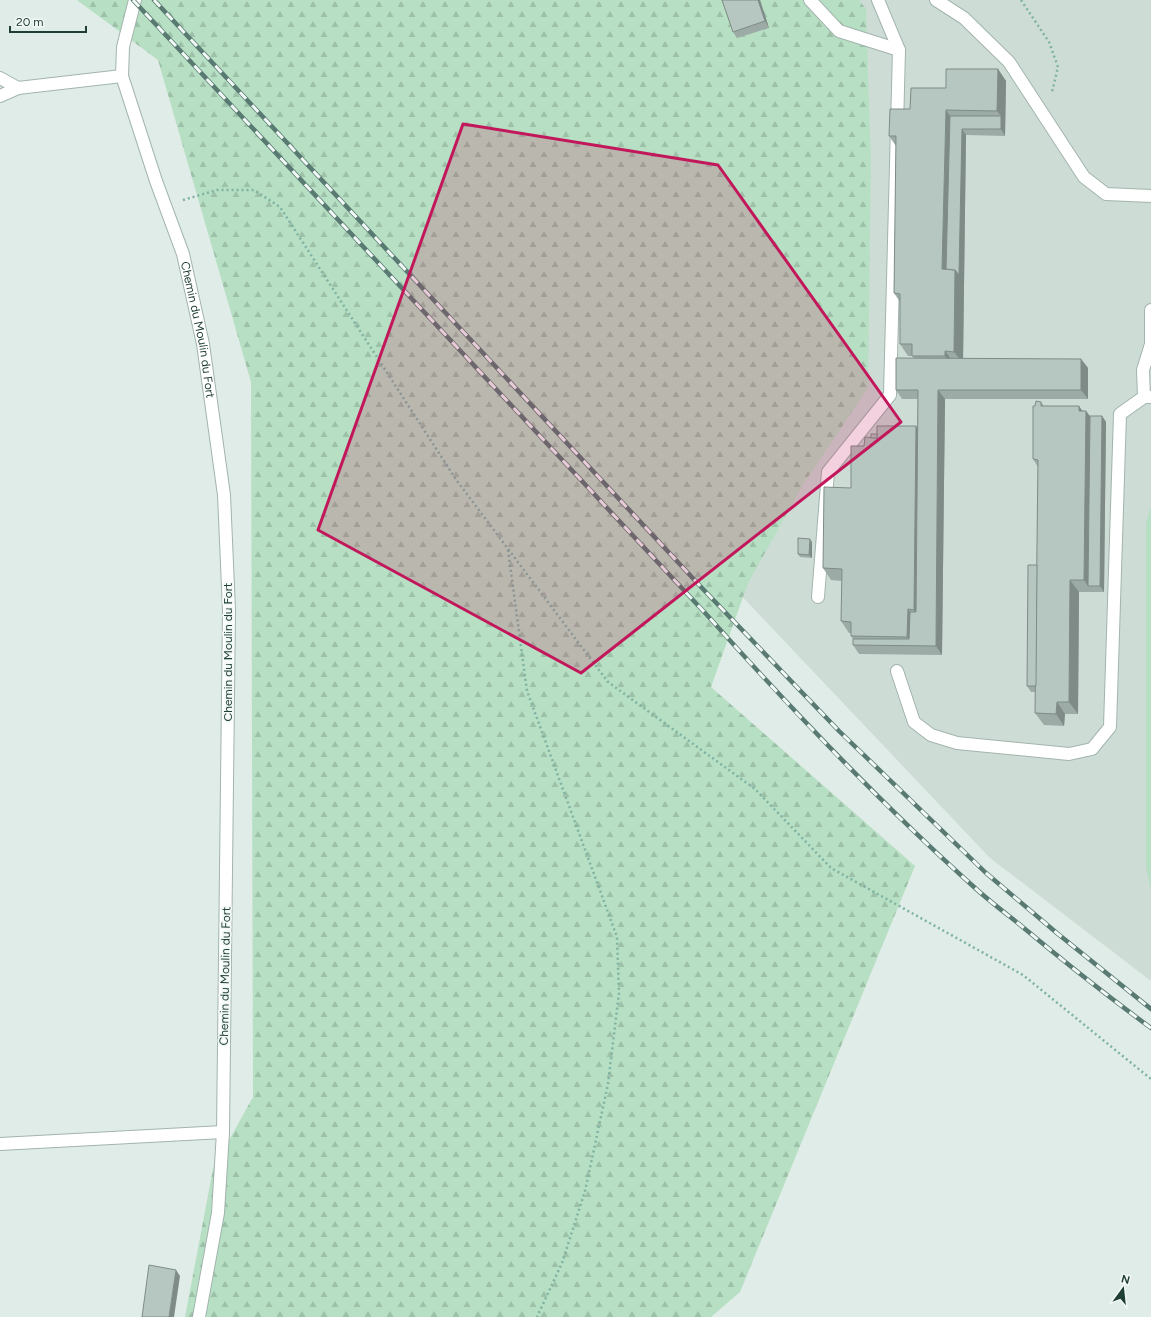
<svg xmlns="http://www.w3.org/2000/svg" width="1151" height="1317" viewBox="0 0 1151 1317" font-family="Figtree,sans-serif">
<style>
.built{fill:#cedcd6}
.forest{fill:url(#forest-firs)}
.garden{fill:#b7dfc3}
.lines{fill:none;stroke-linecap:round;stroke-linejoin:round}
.lane-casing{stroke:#a2b4ae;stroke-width:14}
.street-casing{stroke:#a2b4ae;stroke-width:14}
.path{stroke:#7eb2a3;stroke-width:2.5;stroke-dasharray:2 3;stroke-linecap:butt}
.lane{stroke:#fff;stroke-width:12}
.street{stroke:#fff;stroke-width:12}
.rail-casing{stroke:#597a72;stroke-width:4.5}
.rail{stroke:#f1f8f5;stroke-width:3;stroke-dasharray:9;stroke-linecap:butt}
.wall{fill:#9caba5}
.shaded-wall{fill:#7f8b86}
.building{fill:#b5c7c0;stroke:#7f8b86}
.marked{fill:#c2185b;fill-opacity:0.2;stroke:#c2185b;stroke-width:3;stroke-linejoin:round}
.labels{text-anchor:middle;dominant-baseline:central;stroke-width:3.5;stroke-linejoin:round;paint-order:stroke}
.street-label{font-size:12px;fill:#1f3e36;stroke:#f1f8f5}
</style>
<defs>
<pattern id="forest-firs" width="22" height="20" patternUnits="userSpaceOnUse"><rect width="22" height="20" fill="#b7dfc3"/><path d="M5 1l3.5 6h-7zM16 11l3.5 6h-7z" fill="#9dc0a8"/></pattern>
</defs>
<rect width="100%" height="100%" fill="#e0ece7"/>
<path class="built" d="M 189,0 L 1151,0 L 1151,981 L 990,858 L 625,473 Z"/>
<path class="forest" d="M 77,0 L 859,0 L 866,9 L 871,162 L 868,388 L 804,483 L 748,583 L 711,687 L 915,866 L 740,1292 L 711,1317 L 185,1317 L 213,1169 L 253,1097 L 251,382 L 158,60 Z"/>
<path class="garden" d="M 1151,505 L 1151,891 L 1146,867 L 1146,524 Z"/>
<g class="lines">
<defs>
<g id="lane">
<path d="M 810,0 L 839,31 L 899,50"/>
<path d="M 936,0 L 964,18 L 1009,62 L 1084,177 L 1106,194 L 1151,196"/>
<path d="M 0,78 L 18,88 L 122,76"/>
<path d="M 0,96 L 18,88"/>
<path d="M 1144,397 L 1143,370 L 1151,344 L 1151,310"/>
<path d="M 818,597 L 828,472 L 890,395 L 899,50 L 878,0"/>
<path d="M 897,671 L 914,722 L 931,735 L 957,743 L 1069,754 L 1092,749 L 1110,727 L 1120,414 L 1144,397 L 1151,397"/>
<path d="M 0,1144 L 223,1132"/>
</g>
<g id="street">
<path id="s1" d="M 135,0 L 123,47 L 122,76 L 156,181 L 183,254 L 203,344 L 224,495 L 229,610 L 223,1132 L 218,1213 L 199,1317"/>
</g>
</defs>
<use href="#lane" class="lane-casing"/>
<use href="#street" class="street-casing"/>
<g class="path">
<path d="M 1021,0 L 1049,42 L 1058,67 L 1052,92"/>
<path d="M 183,200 L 217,190 L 254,190 L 280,207 L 457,481 L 608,682 L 755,789 L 831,868 L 1023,975 L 1151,1079"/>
<path d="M 508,550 L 527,691 L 617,937 L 619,993 L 608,1084 L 585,1191 L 562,1263 L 537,1317"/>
</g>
<use href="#lane" class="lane"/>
<use href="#street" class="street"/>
<defs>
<g id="rail">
<path d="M 133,0 L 707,615 C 792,710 879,802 974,887 C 988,900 1004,912 1019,924 C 1062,960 1106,995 1151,1028"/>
<path d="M 154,0 L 702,588 L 839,731 L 986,873 L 1058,934 L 1151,1009"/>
</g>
</defs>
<use href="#rail" class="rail-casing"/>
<use href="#rail" class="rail"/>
</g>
<g class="wall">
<path d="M 721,0 L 760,0 L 769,28 L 737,38 L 733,32 L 722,1 Z"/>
<path d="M 998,69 L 1006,81 L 1005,136 L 966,135 L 963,359 L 1081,359 L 1088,368 L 1088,399 L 945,399 L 942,655 L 859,654 L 853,645 L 853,639 L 851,636 L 851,633 L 849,633 L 841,621 L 842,581 L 831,580 L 823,568 L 851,488 L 871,438 L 877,434 L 916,426 L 917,428 L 918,399 L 902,399 L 896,390 L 914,358 L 912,356 L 908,356 L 900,344 L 900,302 L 894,293 L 896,146 L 889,136 L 910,109 L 946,88 Z"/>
<path d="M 1041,402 L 1044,406 L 1086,411 L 1090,416 L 1102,416 L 1106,422 L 1104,592 L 1079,592 L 1078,714 L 1065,714 L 1064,726 L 1044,725 L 1035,713 L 1036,692 L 1031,692 L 1027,686 L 1037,565 L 1038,467 L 1033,459 Z"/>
<path d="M 812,542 L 812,558 L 800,557 L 798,554 Z"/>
</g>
<g class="shaded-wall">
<path d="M 758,0 L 760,0 L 769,28 L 765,21 Z"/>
<path d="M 998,69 L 1006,81 L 1005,136 L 1001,129 L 1001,116 L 997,111 Z"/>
<path d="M 946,110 L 954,122 L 951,275 L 942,269 Z"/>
<path d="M 962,129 L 966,135 L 963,363 L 954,352 L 955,270 Z"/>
<path d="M 945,351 L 954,363 L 954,368 L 945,356 Z"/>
<path d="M 1081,359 L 1088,368 L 1088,399 L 1081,390 Z"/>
<path d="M 938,390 L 945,399 L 942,655 L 936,646 Z"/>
<path d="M 1079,406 L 1086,416 L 1086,411 L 1094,422 L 1088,586 L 1084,580 Z"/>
<path d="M 1102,416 L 1106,422 L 1104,592 L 1100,586 Z"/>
<path d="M 916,426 L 924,438 L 922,621 L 914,610 Z"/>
<path d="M 810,539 L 812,542 L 812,558 L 809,555 Z"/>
<path d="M 1070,580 L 1079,592 L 1078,714 L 1069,702 Z"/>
<path d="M 908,609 L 916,621 L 914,646 L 907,637 Z"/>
<path d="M 1057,702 L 1065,714 L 1064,726 L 1056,714 Z"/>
<path d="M 176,1270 L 180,1276 L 174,1317 L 169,1317 Z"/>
</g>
<g class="building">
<path d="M 722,0 L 758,0 L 765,21 L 733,32 Z"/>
<path d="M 946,69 L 998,69 L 997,111 L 946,110 L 942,269 L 955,270 L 954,352 L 945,351 L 945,356 L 912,356 L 912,344 L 900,344 L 900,294 L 894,293 L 896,136 L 889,136 L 890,109 L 910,109 L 911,88 L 946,88 Z"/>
<path d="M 950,116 L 1001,116 L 1001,129 L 962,129 L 959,275 L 955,270 L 946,269 Z"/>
<path d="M 896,358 L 1081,359 L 1081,390 L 938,390 L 936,646 L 853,645 L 853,639 L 909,639 L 910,612 L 916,612 L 918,390 L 896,390 Z"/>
<path d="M 1036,401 L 1041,402 L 1041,406 L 1079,406 L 1079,411 L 1086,411 L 1084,580 L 1070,580 L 1069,702 L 1057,702 L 1056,714 L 1035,713 L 1038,460 L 1033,459 L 1033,406 L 1035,406 Z"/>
<path d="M 1090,416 L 1102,416 L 1100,586 L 1088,586 Z"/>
<path d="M 877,426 L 916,426 L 914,610 L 908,609 L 907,637 L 851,636 L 851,622 L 841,621 L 842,569 L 823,568 L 824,487 L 851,488 L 851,446 L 864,446 L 865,437 L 877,438 Z"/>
<rect x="871" y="434" width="6" height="4"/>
<path d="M 798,538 L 810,539 L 809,555 L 798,554 Z"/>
<path d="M 1028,565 L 1037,565 L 1036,686 L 1027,686 Z"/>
<path d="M 149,1265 L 176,1270 L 169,1317 L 142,1317 Z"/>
</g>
<path class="marked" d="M 463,124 L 718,165 L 901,422 L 581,673 L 318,530 Z"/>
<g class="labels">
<g class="street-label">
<text stroke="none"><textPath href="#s1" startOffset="343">Chemin du Moulin du Fort</textPath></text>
<text transform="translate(228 652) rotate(-90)">Chemin du Moulin du Fort</text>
<text transform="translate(225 976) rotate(-89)">Chemin du Moulin du Fort</text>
</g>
</g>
<g transform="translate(1123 1289) rotate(15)" stroke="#f1f8f5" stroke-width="3" paint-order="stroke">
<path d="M0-3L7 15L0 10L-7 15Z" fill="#1f3e36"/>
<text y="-6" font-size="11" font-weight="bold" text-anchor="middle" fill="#1f3e36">N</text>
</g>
<path d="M10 26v6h76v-6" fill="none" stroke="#1f3e36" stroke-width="2"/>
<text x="16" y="26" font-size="12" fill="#1f3e36" stroke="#f1f8f5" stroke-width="3" paint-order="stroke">20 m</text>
</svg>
